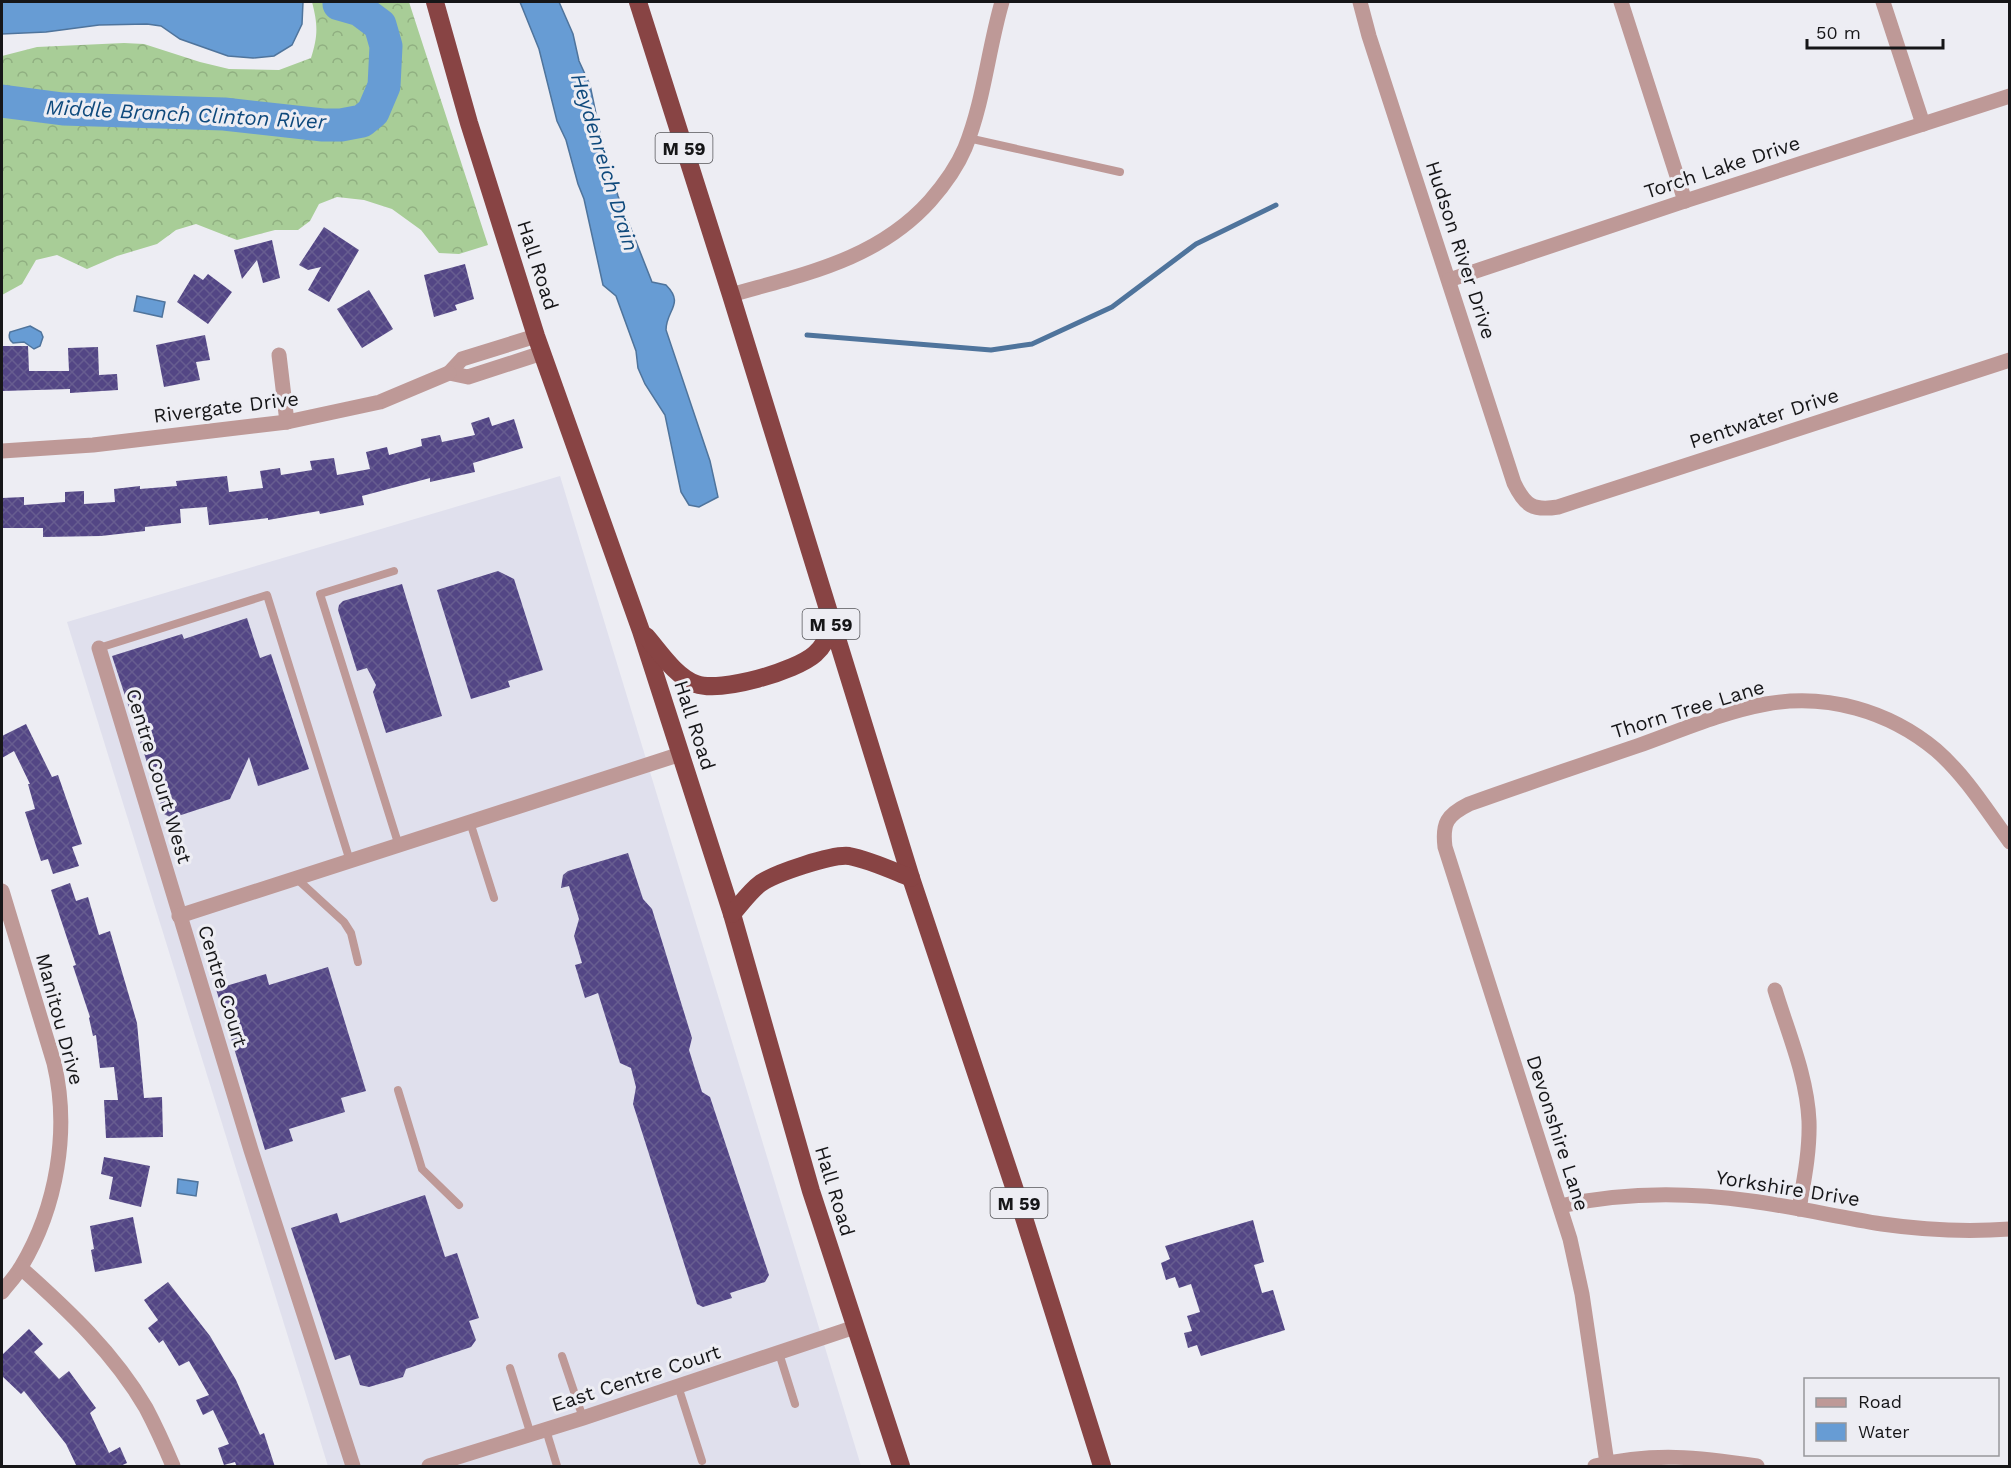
<svg xmlns="http://www.w3.org/2000/svg" width="2011" height="1468" viewBox="0 0 2011 1468" font-family="'Work Sans',sans-serif">
<style>
.built{fill:#e0e0ed}
.forest{fill:url(#forest-crowns)}
.water{fill:#679cd4;stroke:#4f749c;stroke-width:1.5}
.lines{fill:none;stroke-linecap:round;stroke-linejoin:round}
.stream{stroke:#4f749c;stroke-width:5}
.river{stroke:#679cd4;stroke-width:33}
.building{fill:url(#building-cross-hatch)}
.service{stroke:#be9997;stroke-width:8}
.minor{stroke:#be9997;stroke-width:15}
.trunk{stroke:#844;stroke-width:18}
.labels{text-anchor:middle;dominant-baseline:central;stroke-width:6;stroke-linejoin:round;paint-order:stroke}
.shield{fill:#ededf3;stroke:#56565a;stroke-width:1.5}
.shield-label{font-size:18px;font-weight:bold;fill:#161618}
.street-label{font-size:20px;fill:#161618;stroke:#ededf3}
.water-label{font-size:21px;font-style:italic;fill:#0e497c;stroke:#ededf3}
</style>
<defs>
<pattern id="forest-crowns" width="20" height="18" patternUnits="userSpaceOnUse" patternTransform="scale(1.5)"><rect width="20" height="18" fill="#a8cd97"/><path d="M2 6a3 3 0 1 1 6 0M12 15a3 3 0 1 1 6 0" fill="none" stroke="#90af81"/></pattern>
<pattern id="building-cross-hatch" width="8" height="8" patternUnits="userSpaceOnUse" patternTransform="scale(1.5)"><rect width="8" height="8" fill="#534685"/><path d="M0 0l8 8M0 8l8-8" fill="none" stroke="#675d90"/></pattern>
</defs>
<rect width="100%" height="100%" fill="#ededf3"/>
<path class="built" d="M 560,476 L 861,1466 L 328,1466 L 67,622 Z"/>
<path class="forest" d="M 312,2 L 409,2 L 488,245 L 459,254 L 439,253 L 421,230 L 392,209 L 364,200 L 337,197 L 319,204 L 310,221 L 298,230 L 275,230 L 237,240 L 196,224 L 176,230 L 157,244 L 117,256 L 87,269 L 57,255 L 36,260 L 22,284 L 2,295 L 2,56 L 37,47 L 124,43 L 144,44 L 200,62 L 229,69 L 279,70 L 311,58 C 318,36 318,25 312,2 Z"/>
<g class="water">
<path d="M 2,2 L 303,2 L 302,24 L 292,45 L 274,56 L 253,58 L 228,56 L 180,39 L 161,26 L 147,24 L 99,25 L 46,32 L 2,34 Z"/>
<path d="M 520,2 L 559,2 L 573,34 L 579,61 L 590,85 L 600,133 L 618,196 L 652,282 L 666,285 C 685,304 666,310 666,330 L 710,461 L 718,497 L 699,507 L 689,505 L 681,492 L 665,415 L 645,384 L 638,368 L 636,351 L 616,296 L 603,285 L 584,199 L 578,184 L 566,140 L 557,121 L 539,49 Z"/>
<path d="M 137,296 L 165,302 L 162,317 L 134,311 Z"/>
<path d="M 30,326 L 41,332 L 43,337 L 40,346 L 34,349 L 24,342 L 13,343 C 9,340 8,337 10,332 Z"/>
<path d="M 178,1179 L 198,1182 L 196,1196 L 177,1193 Z"/>
</g>
<g class="lines">
<path class="stream" d="M 807,335 L 991,350 L 1032,344 L 1112,307 L 1196,244 L 1276,205"/>
<path class="river" d="M 2,101 L 63,109 L 224,114 L 323,125 L 341,125 L 362,121 L 373,112 L 384,86 L 386,46 L 380,25 L 360,10 L 339,4 L 339,2"/>
</g>
<g class="building">
<path d="M 324,227 L 359,250 L 329,302 L 308,290 L 321,267 L 308,270 L 299,265 Z"/>
<path d="M 272,240 L 280,278 L 263,283 L 257,260 L 242,279 L 234,250 Z"/>
<path d="M 465,264 L 474,299 L 455,305 L 457,310 L 434,317 L 424,275 Z"/>
<path d="M 194,274 L 203,280 L 208,274 L 232,292 L 208,324 L 177,302 Z"/>
<path d="M 369,290 L 393,329 L 362,348 L 337,309 Z"/>
<path d="M 205,335 L 210,360 L 196,362 L 200,380 L 164,387 L 156,345 Z"/>
<path d="M 2,346 L 28,346 L 29,371 L 69,371 L 68,348 L 98,347 L 99,375 L 117,374 L 118,390 L 70,393 L 70,389 L 2,391 Z"/>
<path d="M 489,417 L 492,426 L 514,419 L 523,448 L 473,463 L 475,472 L 430,482 L 430,478 L 362,496 L 364,505 L 320,514 L 319,511 L 268,520 L 268,518 L 209,525 L 207,507 L 180,509 L 181,523 L 145,527 L 145,531 L 101,536 L 43,537 L 43,528 L 2,528 L 2,498 L 24,497 L 24,505 L 65,502 L 65,492 L 84,491 L 84,504 L 115,502 L 114,489 L 140,486 L 140,489 L 177,486 L 176,481 L 227,476 L 229,492 L 263,488 L 260,471 L 280,468 L 281,475 L 312,470 L 310,461 L 334,458 L 337,475 L 370,469 L 366,452 L 387,447 L 389,455 L 422,446 L 421,439 L 440,435 L 442,442 L 475,435 L 471,423 Z"/>
<path d="M 498,571 L 514,579 L 543,670 L 508,681 L 510,687 L 471,699 L 437,590 Z"/>
<path d="M 402,584 L 442,716 L 386,733 L 373,692 L 376,685 L 367,668 L 357,671 L 338,610 L 339,605 L 343,601 Z"/>
<path d="M 247,618 L 260,658 L 271,654 L 309,769 L 258,786 L 249,757 L 230,799 L 172,818 L 164,814 L 112,656 L 182,634 L 184,639 Z"/>
<path d="M 26,724 L 52,777 L 58,775 L 82,844 L 72,847 L 79,866 L 53,874 L 48,859 L 41,861 L 25,812 L 35,809 L 28,784 L 30,784 L 14,751 L 2,758 L 2,736 Z"/>
<path d="M 628,853 L 643,899 L 652,909 L 692,1038 L 689,1050 L 702,1092 L 710,1097 L 769,1275 L 765,1282 L 730,1293 L 732,1298 L 703,1307 L 697,1304 L 633,1104 L 636,1087 L 631,1068 L 620,1063 L 598,993 L 585,998 L 575,965 L 582,963 L 574,936 L 579,919 L 569,886 L 561,888 L 563,875 L 568,871 Z"/>
<path d="M 70,883 L 76,901 L 88,897 L 99,935 L 110,931 L 137,1023 L 144,1098 L 162,1097 L 163,1137 L 106,1138 L 104,1100 L 118,1100 L 114,1067 L 100,1068 L 96,1035 L 93,1036 L 89,1018 L 90,1017 L 73,966 L 76,965 L 51,890 Z"/>
<path d="M 328,967 L 366,1091 L 341,1098 L 345,1112 L 289,1129 L 293,1141 L 265,1150 L 216,989 L 266,974 L 269,985 Z"/>
<path d="M 104,1157 L 150,1166 L 141,1207 L 109,1199 L 113,1177 L 101,1174 Z"/>
<path d="M 425,1195 L 445,1257 L 457,1253 L 479,1318 L 469,1321 L 476,1340 L 471,1347 L 406,1369 L 403,1377 L 369,1387 L 360,1385 L 350,1355 L 335,1360 L 291,1228 L 337,1213 L 340,1223 Z"/>
<path d="M 133,1217 L 142,1263 L 95,1272 L 91,1250 L 94,1249 L 90,1226 Z"/>
<path d="M 1253,1220 L 1264,1262 L 1254,1265 L 1262,1293 L 1273,1290 L 1285,1330 L 1201,1356 L 1197,1345 L 1188,1348 L 1184,1333 L 1192,1331 L 1187,1316 L 1200,1312 L 1191,1284 L 1179,1288 L 1175,1277 L 1166,1280 L 1161,1263 L 1170,1259 L 1165,1246 Z"/>
<path d="M 168,1282 L 210,1336 L 236,1380 L 260,1435 L 264,1433 L 275,1467 L 237,1467 L 235,1462 L 224,1465 L 218,1448 L 229,1444 L 213,1410 L 203,1415 L 196,1400 L 209,1395 L 189,1361 L 179,1366 L 163,1340 L 159,1343 L 148,1328 L 158,1320 L 144,1300 Z"/>
<path d="M 29,1329 L 43,1344 L 34,1352 L 59,1379 L 69,1371 L 96,1408 L 90,1413 L 109,1453 L 120,1447 L 127,1463 L 118,1467 L 77,1467 L 66,1444 L 24,1391 L 21,1394 L 2,1376 L 2,1355 Z"/>
</g>
<g class="lines">
<g class="service">
<path d="M 968,138 L 1120,172"/>
<path d="M 394,571 L 320,594 L 399,846"/>
<path d="M 99,648 L 267,595 L 350,861"/>
<path d="M 470,822 L 494,898"/>
<path d="M 297,879 L 344,922 L 351,933 L 358,962"/>
<path d="M 398,1090 L 422,1169 L 459,1205"/>
<path d="M 779,1353 L 795,1404"/>
<path d="M 562,1356 L 583,1418"/>
<path d="M 510,1368 L 531,1435"/>
<path d="M 678,1386 L 702,1461"/>
<path d="M 546,1430 L 557,1466"/>
</g>
<g class="minor">
<path d="M 1360,2 L 1369,36 L 1514,483 C 1525,506 1533,511 1558,507 L 2010,360"/>
<path d="M 1621,2 L 1685,201"/>
<path d="M 1883,2 L 1923,124"/>
<path d="M 1449,280 L 1685,201 L 2010,96"/>
<path d="M 731,295 C 804,274 877,260 930,201 C 944,185 957,167 965,148 C 984,101 988,50 1002,2"/>
<path d="M 536,336 L 462,359 L 449,373 L 468,377 L 542,353"/>
<path d="M 279,355 L 287,422"/>
<path d="M 2,451 L 93,445 L 287,422 L 380,402 L 449,373"/>
<path d="M 99,648 L 251,1150 L 353,1466"/>
<path d="M 2,891 L 54,1063 C 70,1130 57,1207 21,1267 C 16,1276 8,1284 2,1292"/>
<path d="M 179,916 L 681,754"/>
<path d="M 1775,990 C 1788,1033 1807,1076 1809,1121 C 1810,1150 1804,1180 1799,1209"/>
<path d="M 1560,1206 C 1623,1192 1687,1192 1751,1201 C 1795,1207 1838,1217 1882,1224 C 1924,1230 1967,1232 2010,1229"/>
<path d="M 21,1268 C 68,1310 114,1353 146,1408 C 156,1427 165,1447 173,1466"/>
<path d="M 1607,1463 L 1582,1294 L 1570,1239 L 1445,847 C 1442,823 1447,815 1469,804 C 1525,784 1581,765 1637,746 C 1679,731 1722,712 1766,704 C 1827,693 1889,711 1936,750 C 1966,776 1987,811 2010,842"/>
<path d="M 429,1466 L 583,1418 L 855,1327"/>
<path d="M 1595,1466 C 1653,1452 1699,1457 1757,1466"/>
</g>
<g class="trunk">
<path d="M 435,2 L 469,123 L 536,336 L 641,631 L 732,914 L 811,1191 L 901,1466"/>
<path d="M 638,2 L 731,295 L 911,878 L 1019,1202 L 1102,1466"/>
<path d="M 646,636 C 660,652 675,676 696,684 C 721,693 796,671 815,654 C 824,646 828,637 832,626"/>
<path d="M 732,914 C 741,904 750,891 761,883 C 776,873 832,854 849,856 C 870,860 891,870 911,878"/>
</g>
</g>
<g class="labels">
<g class="shield">
<rect x="655.5" y="133" width="57" height="30" rx="4.5"/>
<rect x="802.5" y="609" width="57" height="30" rx="4.5"/>
<rect x="990.5" y="1188" width="57" height="30" rx="4.5"/>
</g>
<g class="shield-label">
<text x="684" y="148">M 59</text>
<text x="831" y="624">M 59</text>
<text x="1019" y="1203">M 59</text>
</g>
<g class="street-label">
<text transform="translate(1722 167) rotate(-18)">Torch Lake Drive</text>
<text transform="translate(1461 250) rotate(72)">Hudson River Drive</text>
<text transform="translate(538 265) rotate(72)">Hall Road</text>
<text transform="translate(226 407) rotate(-7)">Rivergate Drive</text>
<text transform="translate(1764 418) rotate(-18)">Pentwater Drive</text>
<text transform="translate(1688 709) rotate(-17)">Thorn Tree Lane</text>
<text transform="translate(695 725) rotate(72)">Hall Road</text>
<text transform="translate(159 776) rotate(73)">Centre Court West</text>
<text transform="translate(223 986) rotate(73)">Centre Court</text>
<text transform="translate(60 1019) rotate(75)">Manitou Drive</text>
<text transform="translate(1558 1133) rotate(72)">Devonshire Lane</text>
<text transform="translate(1788 1188) rotate(9)">Yorkshire Drive</text>
<text transform="translate(835 1191) rotate(73)">Hall Road</text>
<text transform="translate(636 1378) rotate(-18)">East Centre Court</text>
</g>
<g class="water-label">
<text transform="translate(186 114) rotate(3)">Middle Branch Clinton River</text>
<text transform="translate(605 162) rotate(73)">Heydenreich Drain</text>
</g>
</g>
<rect width="2011" height="1468" fill="none" stroke="#161618" stroke-width="6"/>
<rect x="1804" y="1378" width="195" height="78" fill="#ededf3" stroke="#97979b" stroke-width="1.5"/>
<rect x="1816" y="1398" width="30" height="9" fill="#be9997" stroke="#97979b" stroke-width="1.5"/>
<text x="1858" y="1408" font-size="18" fill="#161618">Road</text>
<rect x="1816" y="1423" width="30" height="18" fill="#679cd4" stroke="#97979b" stroke-width="1.5"/>
<text x="1858" y="1438" font-size="18" fill="#161618">Water</text>
<path d="M1807 39v9h136v-9" fill="none" stroke="#161618" stroke-width="3"/>
<text x="1816" y="39" font-size="18" fill="#161618" stroke="#ededf3" stroke-width="4.5" paint-order="stroke">50 m</text>
</svg>
